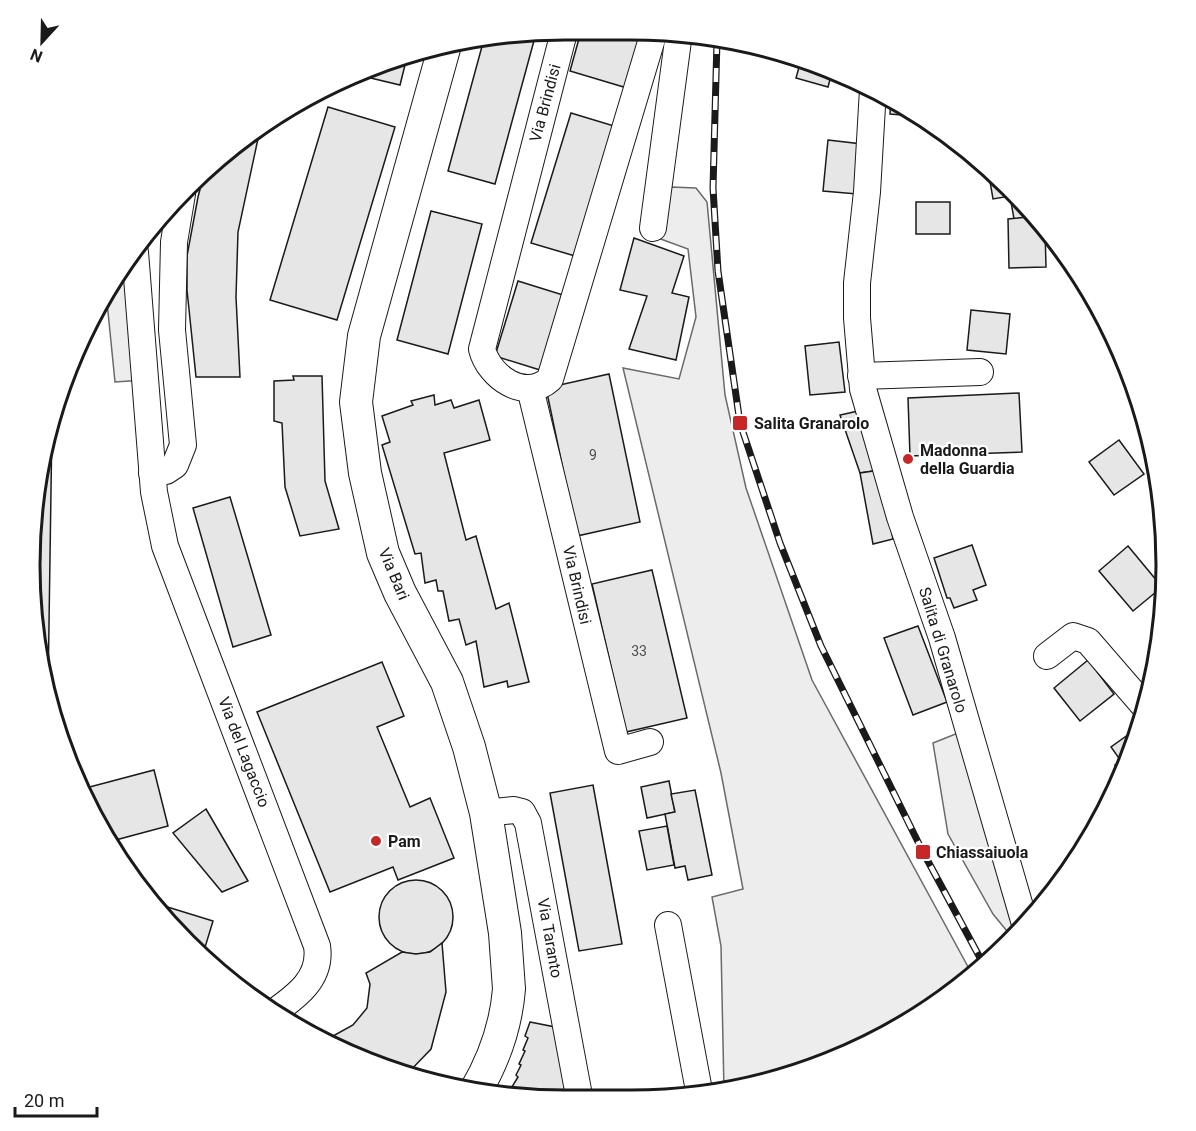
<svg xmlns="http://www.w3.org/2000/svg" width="1196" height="1131" viewBox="0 0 1196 1131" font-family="Roboto,sans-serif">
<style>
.built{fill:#ededed;stroke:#6a6a6a;stroke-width:1.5}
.building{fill:#e6e6e6;stroke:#1a1a1a;stroke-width:1.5}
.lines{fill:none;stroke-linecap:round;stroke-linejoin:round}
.minor-casing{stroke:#1a1a1a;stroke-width:28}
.tertiary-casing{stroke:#1a1a1a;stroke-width:34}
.minor{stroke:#fff;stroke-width:26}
.tertiary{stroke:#fff;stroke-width:32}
.rail-casing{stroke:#1a1a1a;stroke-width:7}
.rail{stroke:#fff;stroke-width:4.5;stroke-dasharray:14;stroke-linecap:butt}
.poi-dot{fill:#c62828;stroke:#fff;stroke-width:2}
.labels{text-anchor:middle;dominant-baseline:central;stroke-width:4.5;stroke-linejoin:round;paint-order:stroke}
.number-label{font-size:14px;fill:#4d4d4d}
.street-label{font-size:16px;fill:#1a1a1a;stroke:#fff}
.poi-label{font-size:16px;font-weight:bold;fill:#1a1a1a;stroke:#fff;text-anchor:start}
.rim{fill:none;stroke:#1a1a1a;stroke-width:3}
</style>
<rect width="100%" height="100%" fill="#fff"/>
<g class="built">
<path d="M 671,187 L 696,188 L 707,202 L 725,395 L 746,488 L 812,680 L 973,976 L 898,1029 L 802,1073 L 724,1091 L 721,946 L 712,897 L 743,889 L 721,773 L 623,368 L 679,379 L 696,317 L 688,249 L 658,238 Z"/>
<path d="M 135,252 L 144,380 L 115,382 L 106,292 Z"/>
<path d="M 958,733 L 1019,930 L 1014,936 L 1011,936 L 993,914 L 948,834 L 933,743 Z"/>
</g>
<g class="building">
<path d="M 644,32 L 627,88 L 570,71 L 580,35 Z"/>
<path d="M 535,37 L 495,184 L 448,171 L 484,39 Z"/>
<path d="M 407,57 L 400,85 L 354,74 L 360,71 Z"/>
<path d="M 801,60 L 832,72 L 828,87 L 796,78 Z"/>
<path d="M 891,100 L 916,116 L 890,114 Z"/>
<path d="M 328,107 L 395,127 L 337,320 L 270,300 Z"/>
<path d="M 571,113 L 614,126 L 575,256 L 531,243 Z"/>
<path d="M 253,133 L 259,134 L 238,232 L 236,297 L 240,377 L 196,377 L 187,290 L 187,256 L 198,197 L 204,174 L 240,140 Z"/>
<path d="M 828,140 L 862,144 L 857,194 L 823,191 Z"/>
<path d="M 988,170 L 1033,213 L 1036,216 L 1014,219 L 1010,196 L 993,199 Z"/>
<rect x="916" y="202" width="34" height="32"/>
<path d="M 431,211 L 482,224 L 448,354 L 397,340 Z"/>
<path d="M 1036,216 L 1045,229 L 1046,267 L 1009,268 L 1008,219 Z"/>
<path d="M 634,238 L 684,256 L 672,293 L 689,297 L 676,360 L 629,349 L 647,296 L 620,290 Z"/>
<path d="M 518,281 L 563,295 L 540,370 L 495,356 Z"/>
<path d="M 971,310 L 1010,314 L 1006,354 L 967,350 Z"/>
<path d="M 839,342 L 845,392 L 810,395 L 805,346 Z"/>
<path d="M 609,374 L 640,522 L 577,536 L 546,388 Z"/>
<path d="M 293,376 L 322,376 L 325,481 L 339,529 L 300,536 L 285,487 L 282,423 L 274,421 L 274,381 L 294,380 Z"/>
<path d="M 1019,393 L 1022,452 L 910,456 L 908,398 Z"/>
<path d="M 434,395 L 435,405 L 451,400 L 454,408 L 479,400 L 490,440 L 444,453 L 466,540 L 476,536 L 496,609 L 509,603 L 529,682 L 508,687 L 507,681 L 484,687 L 476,641 L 466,645 L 459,619 L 449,621 L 443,591 L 438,591 L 436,580 L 425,583 L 421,553 L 415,554 L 382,445 L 390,442 L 382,416 L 413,405 L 411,401 Z"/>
<path d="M 863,410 L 880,470 L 860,473 L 840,415 Z"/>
<path d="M 52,423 L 48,692 L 35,635 L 35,496 Z"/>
<path d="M 1119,440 L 1144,474 L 1114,495 L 1089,462 Z"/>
<path d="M 880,470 L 893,539 L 873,544 L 860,473 Z"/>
<path d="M 230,497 L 271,635 L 233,647 L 193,508 Z"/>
<path d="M 972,545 L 986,585 L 973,590 L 977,600 L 954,608 L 950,598 L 947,598 L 934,558 Z"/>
<path d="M 1128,546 L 1162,587 L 1133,611 L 1099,571 Z"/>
<path d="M 652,570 L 687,718 L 626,732 L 592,584 Z"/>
<path d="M 918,626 L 947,702 L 913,715 L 884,638 Z"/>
<path d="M 1088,660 L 1114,694 L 1080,721 L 1054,688 Z"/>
<path d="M 382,662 L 404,716 L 377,727 L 410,807 L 430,798 L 454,858 L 398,880 L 393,867 L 330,892 L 257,712 Z"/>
<path d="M 1139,727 L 1121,774 L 1115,765 L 1121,761 L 1111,747 Z"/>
<path d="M 154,770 L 168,826 L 108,842 L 82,789 Z"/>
<path d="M 669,781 L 675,812 L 647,818 L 641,787 Z"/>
<path d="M 593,785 L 622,944 L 579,951 L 550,793 Z"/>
<path d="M 695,790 L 712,875 L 688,880 L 685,866 L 675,868 L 665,814 L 675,812 L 671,794 Z"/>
<path d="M 206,809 L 248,881 L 222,892 L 173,833 Z"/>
<path d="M 667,826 L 674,865 L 647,870 L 639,831 Z"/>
<circle cx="416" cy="917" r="37"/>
<path d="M 161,905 L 213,921 L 203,954 L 163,919 L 158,912 Z"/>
<path d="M 442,943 L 446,992 L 431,1049 L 407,1074 L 361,1060 L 324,1041 L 353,1025 L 367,1008 L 370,984 L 366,973 L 402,952 L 416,954 L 430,952 Z"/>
<path d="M 530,1022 L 555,1027 L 565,1091 L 561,1092 L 563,1101 L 507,1095 L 518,1077 L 516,1075 L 521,1065 L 519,1064 L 525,1051 L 523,1050 L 528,1038 L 525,1036 Z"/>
</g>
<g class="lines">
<defs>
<g id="minor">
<path d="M 563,36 L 482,349 C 489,377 525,402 550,379 L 654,32"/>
<path d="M 873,89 L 867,192 L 857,283 L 857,318 L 863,389 L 900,517 L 942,638 L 1025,924"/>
<path d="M 653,228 L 679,33"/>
<path d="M 135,252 L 154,492 L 165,546 L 317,946 C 322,978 297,996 273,1013"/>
<path d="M 861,376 L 980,372"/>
<path d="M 530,388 L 618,751 L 650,742"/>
<path d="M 152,473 L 166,471 L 175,465 L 183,445 L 172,330 L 174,242 L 182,194"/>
<path d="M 1047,656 L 1073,636 L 1088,641 L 1146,708"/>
<path d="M 486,813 L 514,810 L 522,812 L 528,823 L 580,1101"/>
<path d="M 668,925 L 700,1096"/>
</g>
<path id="tertiary" d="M 445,45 L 364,336 L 356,402 L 365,473 L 383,553 L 400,593 L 447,682 L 469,747 L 486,813 L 505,933 L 509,989 C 506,1026 494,1060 475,1092"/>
</defs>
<use href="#minor" class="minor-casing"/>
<use href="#tertiary" class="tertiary-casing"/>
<use href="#minor" class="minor"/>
<use href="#tertiary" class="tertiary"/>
<defs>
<path id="rail" d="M 717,40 L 713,188 L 718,271 L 740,423 L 780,543 L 821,646 L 923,852 L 985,967"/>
</defs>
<use href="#rail" class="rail-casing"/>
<use href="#rail" class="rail"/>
</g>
<g class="poi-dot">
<rect x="732" y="415" width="16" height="16" rx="3"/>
<circle cx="908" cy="459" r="6"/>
<circle cx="376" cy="841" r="6"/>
<rect x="915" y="844" width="16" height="16" rx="3"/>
</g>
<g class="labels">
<g class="number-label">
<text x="593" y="455">9</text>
<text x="639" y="651">33</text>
</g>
<g class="street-label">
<text transform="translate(545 103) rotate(-75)">Via Brindisi</text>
<text transform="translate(394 574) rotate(67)">Via Bari</text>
<text transform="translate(577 585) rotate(77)">Via Brindisi</text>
<text transform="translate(943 650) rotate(73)">Salita di Granarolo</text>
<text transform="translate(244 752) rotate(69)">Via del Lagaccio</text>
<text transform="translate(550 938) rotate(80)">Via Taranto</text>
</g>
<g class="poi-label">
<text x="754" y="423">Salita Granarolo</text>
<text x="920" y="450">Madonna<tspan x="920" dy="18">della Guardia</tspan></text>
<text x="388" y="841">Pam</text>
<text x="936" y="852">Chiassaiuola</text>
</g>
</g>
<path d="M0 0H1196V1131H0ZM565 40H631A525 525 0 0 1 1156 565V565A525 525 0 0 1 631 1090H565A525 525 0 0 1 40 565V565A525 525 0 0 1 565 40Z" fill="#fff" fill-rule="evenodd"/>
<path class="rim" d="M565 40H631A525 525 0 0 1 1156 565V565A525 525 0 0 1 631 1090H565A525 525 0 0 1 40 565V565A525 525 0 0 1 565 40Z"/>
<g transform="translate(42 42) rotate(202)" stroke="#ffffff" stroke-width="4.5" paint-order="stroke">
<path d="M0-4.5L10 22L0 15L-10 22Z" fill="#1a1a1a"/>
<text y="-9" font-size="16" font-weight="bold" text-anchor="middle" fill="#1a1a1a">N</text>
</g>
<path d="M15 1107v9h82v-9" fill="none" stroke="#1a1a1a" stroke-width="3"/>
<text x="24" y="1107" font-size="18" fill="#1a1a1a" stroke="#ffffff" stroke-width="4.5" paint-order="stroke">20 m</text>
</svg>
